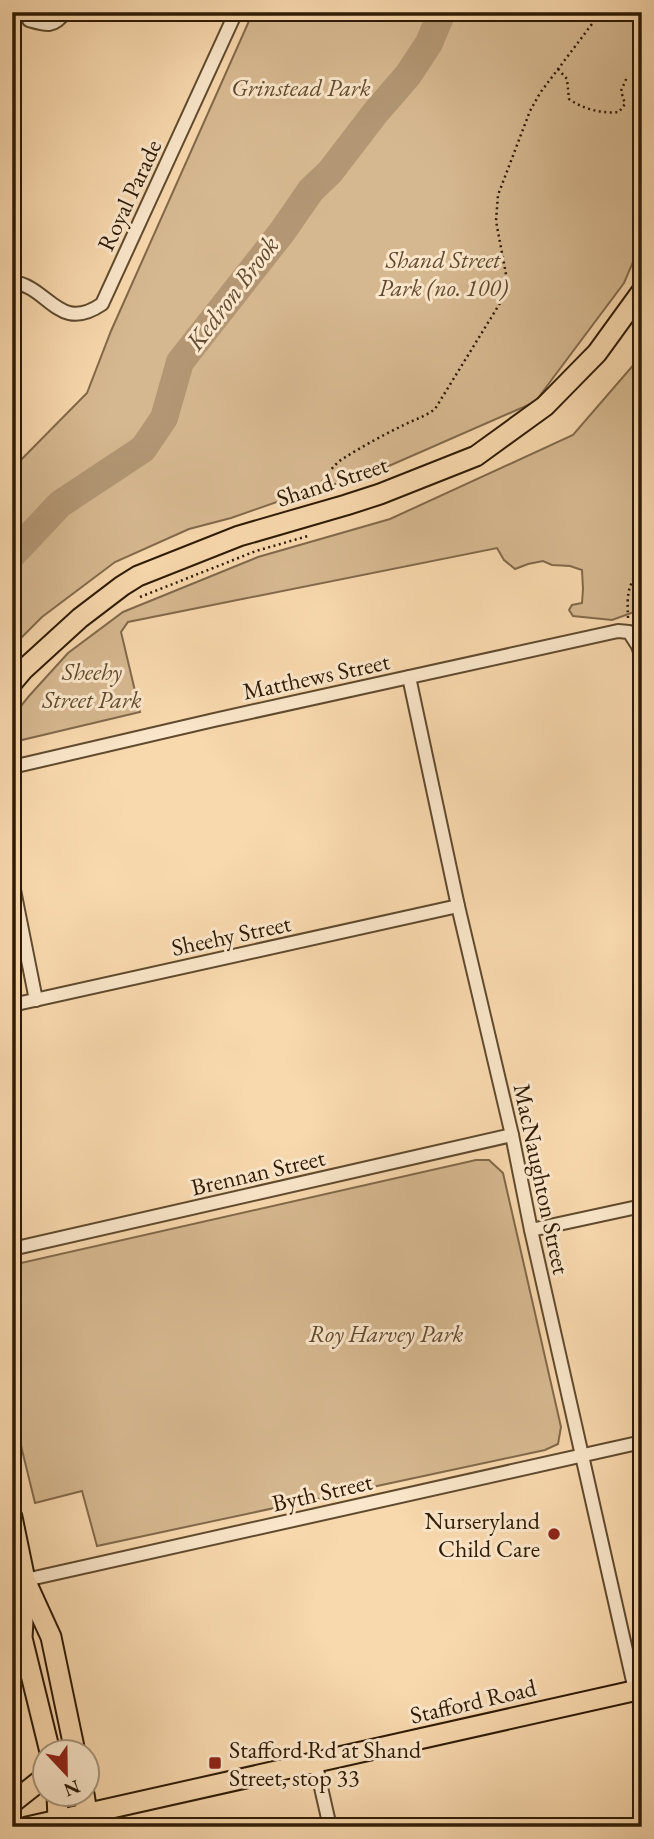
<svg xmlns="http://www.w3.org/2000/svg" width="654" height="1839" viewBox="0 0 654 1839" font-family="'EB Garamond',serif">
<style>
.green{fill:#d6b890;stroke:#82694a;stroke-width:2}
.lines{fill:none;stroke-linecap:round;stroke-linejoin:round}
.river{stroke:#b39774;stroke-width:28}
.minor-casing{stroke:#604a2e;stroke-width:16}
.primary-casing{stroke:#2e1a04;stroke-width:23}
.trunk-casing{stroke:#2e1a04;stroke-width:23}
.path{stroke:#2e1a04;stroke-width:2.5;stroke-dasharray:2 3.5;stroke-linecap:butt}
.minor{stroke:#fae6ca;stroke-width:12}
.primary{stroke:#f8d8ad;stroke-width:19}
.trunk{stroke:#f8d8ad;stroke-width:19}
.poi-dot{fill:#8f2418;stroke:#fae6ca;stroke-width:2.5}
.labels{text-anchor:middle;dominant-baseline:central;stroke-width:6;stroke-linejoin:round;paint-order:stroke}
.park-label{font-size:24px;font-style:italic;fill:#60492e;stroke:#fae6ca}
.street-label{font-size:24px;fill:#2e1a04;stroke:#fae6ca}
.poi-label{font-size:24px;fill:#2e1a04;stroke:#fae6ca;text-anchor:end}
.water-label{font-size:26px;font-style:italic;fill:#634c31;stroke:#fae6ca}
</style>
<rect width="100%" height="100%" fill="#f8d8ad"/>
<filter id="stains"><feTurbulence type="fractalNoise" baseFrequency=".00286" numOctaves="4"/><feColorMatrix values="0 0 0 0 .2 0 0 0 0 .09 0 0 0 0 .02 0 0 0 .5 -.17"/></filter>
<radialGradient id="worn" r=".72"><stop offset=".6" stop-color="#630" stop-opacity="0"/><stop offset="1" stop-color="#630" stop-opacity=".3"/></radialGradient>
<g class="green">
<path d="M 253,12 L 642,12 L 642,241 L 624,283 L 535,402 L 366,476 L 308,491 L 231,518 L 189,529 L 115,562 L 42,617 L 12,647 L 12,469 L 87,393 L 111,331 Z"/>
<path d="M 642,355 L 642,608 L 640,610 L 612,620 L 573,616 L 569,610 L 572,605 L 582,603 L 583,589 L 582,570 L 570,566 L 552,565 L 543,561 L 528,564 L 515,569 L 504,560 L 497,548 L 128,622 L 121,632 L 140,712 L 22,740 L 12,746 L 12,717 L 29,696 L 68,653 L 123,612 L 258,557 L 390,519 L 573,435 Z"/>
<path d="M 476,1160 L 489,1160 L 503,1173 L 561,1427 L 558,1444 L 545,1450 L 97,1546 L 82,1491 L 35,1503 L 12,1409 L 12,1265 Z"/>
</g>
<g class="lines">
<path class="river" d="M 12,555 L 60,504 L 143,449 L 164,418 L 180,362 L 282,232 L 311,190 L 330,172 L 376,112 L 408,75 L 429,43 L 442,12"/>
<defs>
<g id="minor">
<path d="M 27,12 L 29,20 C 46,25 54,28 65,12"/>
<path d="M 12,282 C 49,286 58,334 102,304 L 236,12"/>
<path d="M 409,677 L 458,906 L 512,1135 L 531,1230 L 635,1690"/>
<path d="M 12,767 L 214,720 L 618,631 L 629,632 L 638,646 L 642,658"/>
<path d="M 12,880 L 36,1000"/>
<path d="M 12,1005 L 458,906"/>
<path d="M 531,1230 L 642,1206"/>
<path d="M 12,1249 L 512,1135"/>
<path d="M 12,1583 L 642,1442"/>
<path d="M 315,1761 L 330,1827"/>
</g>
<g id="primary">
<path d="M 12,683 L 23,670 L 80,618 L 122,586 L 138,576 L 239,536 L 346,505 L 380,494 L 476,456 L 545,406 L 597,353 L 642,291"/>
<path d="M 12,1517 L 25,1580 L 51,1637 L 75,1752"/>
<path d="M 25,1584 L 22,1638 L 50,1752"/>
<path d="M 57,1794 L 58,1819"/>
<path d="M 84,1794 L 87,1813"/>
</g>
<g id="trunk">
<path d="M 12,1803 L 46,1776"/>
<path d="M 27,1827 L 642,1689"/>
</g>
</defs>
<use href="#minor" class="minor-casing"/>
<use href="#primary" class="primary-casing"/>
<use href="#trunk" class="trunk-casing"/>
<g class="path">
<path d="M 558,69 L 567,79 L 569,99 C 583,109 602,114 619,112 L 625,104 L 621,91 L 627,77"/>
<path d="M 306,497 C 323,488 327,468 344,458 C 363,446 385,434 406,424 C 416,419 426,416 435,409 L 505,295 L 508,285 L 496,221 L 498,195 L 530,111 L 540,93 L 601,12"/>
<path d="M 140,597 L 256,551 L 308,536"/>
<path d="M 628,618 C 627,593 627,587 642,566"/>
<path d="M 12,708 L 18,699"/>
</g>
<use href="#minor" class="minor"/>
<use href="#primary" class="primary"/>
<use href="#trunk" class="trunk"/>
</g>
<g class="poi-dot">
<circle cx="554" cy="1534" r="7"/>
<rect x="208" y="1756" width="14" height="14" rx="3.5"/>
</g>
<g class="labels">
<g class="park-label">
<text x="301" y="87">Grinstead Park</text>
<text x="443" y="259">Shand Street<tspan x="443" dy="28">Park (no. 100)</tspan></text>
<text x="92" y="671">Sheehy<tspan x="92" dy="28">Street Park</tspan></text>
<text x="386" y="1333">Roy Harvey Park</text>
</g>
<g class="street-label">
<text transform="translate(129 195) rotate(-65)">Royal Parade</text>
<text transform="translate(332 481) rotate(-18)">Shand Street</text>
<text transform="translate(316 676) rotate(-12)">Matthews Street</text>
<text transform="translate(231 935) rotate(-12)">Sheehy Street</text>
<text transform="translate(258 1172) rotate(-13)">Brennan Street</text>
<text transform="translate(542 1179) rotate(78)">MacNaughton Street</text>
<text transform="translate(322 1492) rotate(-13)">Byth Street</text>
<text transform="translate(473 1701) rotate(-13)">Stafford Road</text>
</g>
<g class="poi-label">
<text x="540" y="1520">Nurseryland<tspan x="540" dy="28">Child Care</tspan></text>
<text x="229" y="1749" text-anchor="start">Stafford Rd at Shand<tspan x="229" dy="28">Street, stop 33</tspan></text>
</g>
<g class="water-label">
<text transform="translate(232 293) rotate(-53)">Kedron Brook</text>
</g>
</g>
<rect width="654" height="1839" fill="none" stroke="#f8d8ad" stroke-width="42"/>
<rect x="14" y="14" width="626" height="1811" fill="none" stroke="#2e1a04" stroke-width="3.5"/>
<rect x="21" y="21" width="612" height="1797" fill="none" stroke="#2e1a04" stroke-width="2"/>
<g transform="translate(66 1773) rotate(158)"><circle r="33" fill="#fae6ca" stroke="#a8947b" stroke-width="2"/>
<path d="M0-5L12 26L0 18L-12 26Z" fill="#8f2418"/>
<text y="-10" font-size="19" font-weight="bold" text-anchor="middle" fill="#2e1a04">N</text>
</g>
<rect width="100%" height="100%" filter="url(#stains)"/>
<rect width="100%" height="100%" fill="url(#worn)"/>
</svg>
